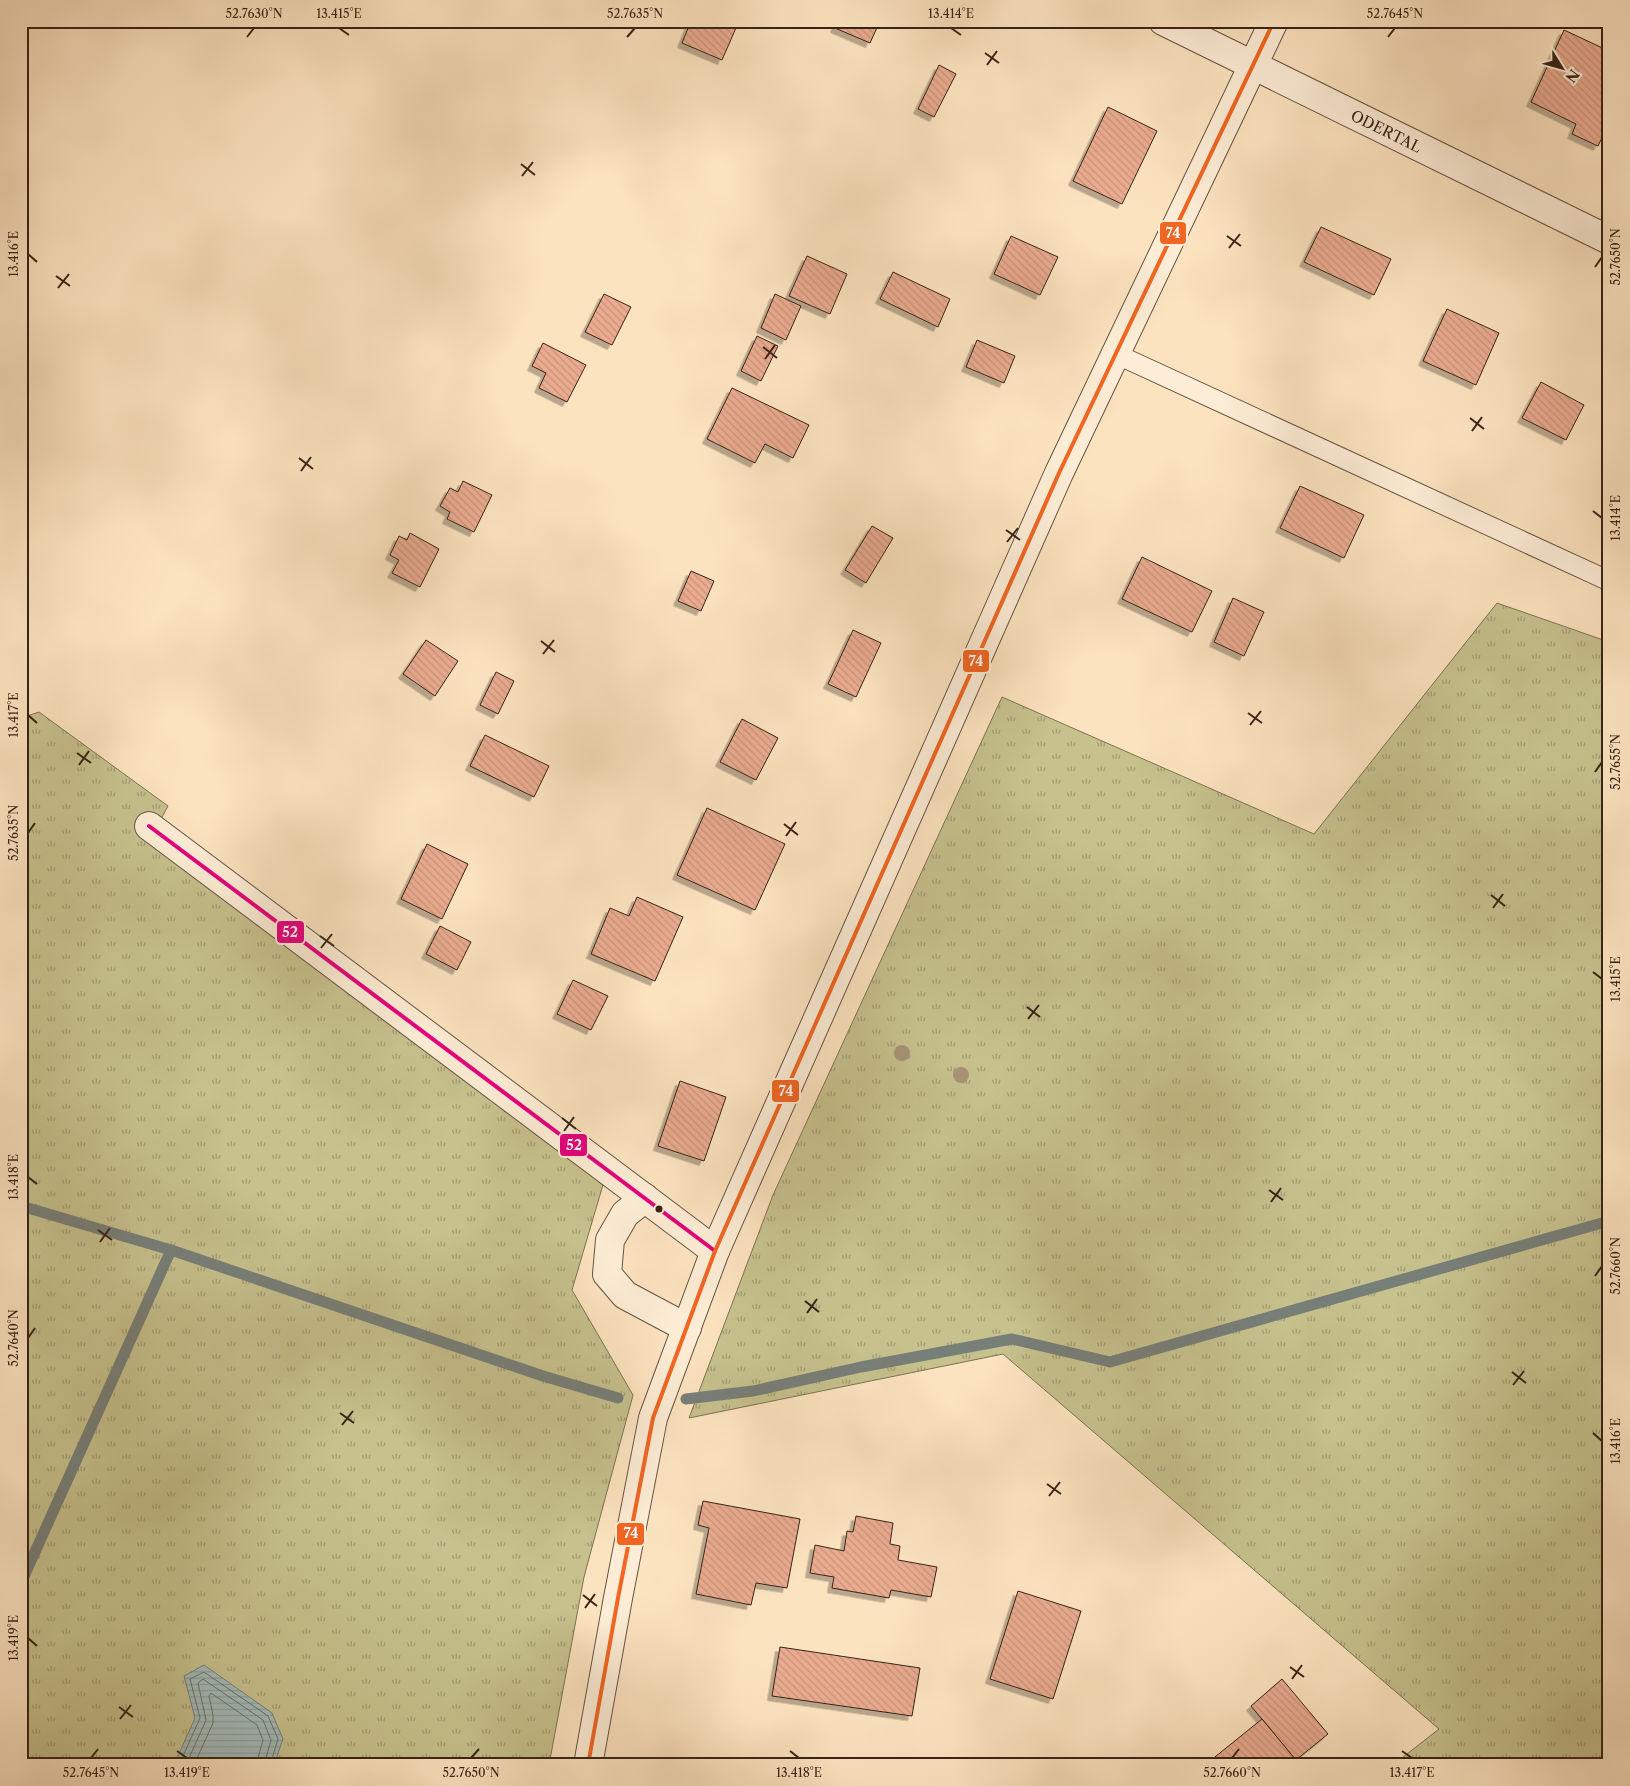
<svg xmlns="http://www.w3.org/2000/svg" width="1630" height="1786" viewBox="0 0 1630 1786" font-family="'Libre Caslon Text',serif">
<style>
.grass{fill:url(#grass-tufts);stroke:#7e7252}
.water{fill:url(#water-rules);stroke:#777f79}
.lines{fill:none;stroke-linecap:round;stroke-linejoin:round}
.shore{stroke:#6c7068;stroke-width:1}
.stream{stroke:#777f79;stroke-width:11}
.building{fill:url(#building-back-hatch);stroke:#372316;filter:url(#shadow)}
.service-casing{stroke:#685340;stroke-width:21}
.minor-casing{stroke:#685340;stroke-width:30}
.service{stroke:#fdedd6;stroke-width:19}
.minor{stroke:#fdedd6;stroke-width:28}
.bus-1-casing{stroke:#fdedd6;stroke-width:8}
.bus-2-casing{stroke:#fdedd6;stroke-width:8}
.bus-1{stroke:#e5007d;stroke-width:4}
.bus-2{stroke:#f26522;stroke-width:4}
.tree{fill:#a79376}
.ticks{fill:none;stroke:#372316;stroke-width:2}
.bus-dot{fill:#372316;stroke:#fdedd6;stroke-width:2}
.labels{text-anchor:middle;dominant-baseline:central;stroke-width:5;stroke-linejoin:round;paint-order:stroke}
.street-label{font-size:15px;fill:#372316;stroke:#fdedd6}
.line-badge{stroke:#fdedd6;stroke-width:2}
.badge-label{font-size:14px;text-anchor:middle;font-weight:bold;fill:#fff}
.neatline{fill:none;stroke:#372316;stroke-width:2}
.ticks-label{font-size:12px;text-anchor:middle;fill:#372316}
</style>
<defs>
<pattern id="grass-tufts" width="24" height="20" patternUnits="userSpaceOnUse" patternTransform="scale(1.25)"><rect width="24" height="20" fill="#c6c18d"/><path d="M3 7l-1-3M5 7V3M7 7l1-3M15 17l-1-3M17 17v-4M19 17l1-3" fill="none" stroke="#a29c72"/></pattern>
<pattern id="water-rules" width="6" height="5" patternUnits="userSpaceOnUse" patternTransform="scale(1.25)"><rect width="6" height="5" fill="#a2bcbb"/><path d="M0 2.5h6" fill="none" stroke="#8ca1a0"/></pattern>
<pattern id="building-back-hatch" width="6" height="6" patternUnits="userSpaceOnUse" patternTransform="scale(1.25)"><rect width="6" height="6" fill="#eaab90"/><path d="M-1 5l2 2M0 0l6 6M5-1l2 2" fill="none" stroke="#c9937b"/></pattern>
<filter id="shadow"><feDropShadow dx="-4.5" dy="4.5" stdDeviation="0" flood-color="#0004"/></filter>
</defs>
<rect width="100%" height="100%" fill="#fce3c0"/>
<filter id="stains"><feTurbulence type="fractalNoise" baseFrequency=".004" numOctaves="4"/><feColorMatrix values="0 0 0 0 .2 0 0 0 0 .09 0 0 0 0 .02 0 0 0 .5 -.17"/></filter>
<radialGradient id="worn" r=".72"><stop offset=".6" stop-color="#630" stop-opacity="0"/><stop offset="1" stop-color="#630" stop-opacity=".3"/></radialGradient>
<g class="grass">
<path d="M 1497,603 L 1609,642 L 1609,1765 L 1393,1765 L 1439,1729 L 1003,1354 L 689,1418 L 773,1195 L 1002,697 L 1314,834 Z"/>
<path d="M 39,712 L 168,806 L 150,839 L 605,1178 L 572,1290 L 633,1395 L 584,1577 L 549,1765 L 21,1765 L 21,718 Z"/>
</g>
<path class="water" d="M 204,1665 L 272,1713 L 283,1739 L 274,1765 L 174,1765 L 195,1718 L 184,1676 Z"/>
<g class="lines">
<g class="shore">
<path d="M 179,1765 L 200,1718 L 190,1679 L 204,1672 L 268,1716 L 278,1739 L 270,1765"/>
<path d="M 186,1765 L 206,1720 L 198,1683 L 203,1679 L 263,1720 L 271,1740 L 264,1765"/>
<path d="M 194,1765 L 213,1723 L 213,1715 L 209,1696 L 211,1693 L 257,1725 L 263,1740 L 256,1765"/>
</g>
<g class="stream">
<path d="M 21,1206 L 171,1250 L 543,1376 L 618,1398"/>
<path d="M 686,1399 L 753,1391 L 861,1367 L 1012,1339 L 1110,1362 L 1609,1221"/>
<path d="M 21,1583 L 171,1250"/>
</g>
</g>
<g class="building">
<path d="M 691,21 L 739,21 L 722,60 L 682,43 Z"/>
<path d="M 838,21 L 880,21 L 870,43 L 835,28 Z"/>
<path d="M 1564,30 L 1609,51 L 1609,123 L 1598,146 L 1572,134 L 1576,124 L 1531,102 Z"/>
<path d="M 939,65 L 956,74 L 934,117 L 918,109 Z"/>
<path d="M 1108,107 L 1157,131 L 1122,204 L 1073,181 Z"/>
<path d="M 1321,227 L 1391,259 L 1374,295 L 1304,262 Z"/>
<path d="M 1011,236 L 1058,257 L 1040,295 L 994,274 Z"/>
<path d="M 807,256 L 847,274 L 830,314 L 789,296 Z"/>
<path d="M 893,272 L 950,299 L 938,327 L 880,299 Z"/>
<path d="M 604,294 L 631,307 L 612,345 L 585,332 Z"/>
<path d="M 775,294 L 801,306 L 786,340 L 761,328 Z"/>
<path d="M 1447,309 L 1499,333 L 1476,385 L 1423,361 Z"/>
<path d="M 757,336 L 778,346 L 761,381 L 741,371 Z"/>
<path d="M 977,340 L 1015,356 L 1004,383 L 966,367 Z"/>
<path d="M 543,343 L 586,365 L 567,402 L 539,388 L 546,373 L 532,366 Z"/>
<path d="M 1541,382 L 1584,405 L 1566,440 L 1522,418 Z"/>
<path d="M 732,388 L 809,425 L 793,458 L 765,444 L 755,463 L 707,439 Z"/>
<path d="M 463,481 L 492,495 L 474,532 L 447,519 L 450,512 L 440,506 L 450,488 L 458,492 Z"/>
<path d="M 1300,486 L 1364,515 L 1344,558 L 1280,528 Z"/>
<path d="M 872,526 L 893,538 L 866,583 L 845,570 Z"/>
<path d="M 410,533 L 439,549 L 420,587 L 392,573 L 399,560 L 390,555 L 399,536 L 407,540 Z"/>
<path d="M 1142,557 L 1212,591 L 1192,632 L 1122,599 Z"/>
<path d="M 691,571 L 714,581 L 701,611 L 678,601 Z"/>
<path d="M 1233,598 L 1264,612 L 1244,656 L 1214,642 Z"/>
<path d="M 853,630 L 881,643 L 856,697 L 828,684 Z"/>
<path d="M 426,640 L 458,661 L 435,696 L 403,674 Z"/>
<path d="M 496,672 L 514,681 L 498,714 L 480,705 Z"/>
<path d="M 742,719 L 778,738 L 756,780 L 720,762 Z"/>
<path d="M 485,735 L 549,766 L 534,797 L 470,766 Z"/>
<path d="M 707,808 L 785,844 L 755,910 L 677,875 Z"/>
<path d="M 427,844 L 468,864 L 442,919 L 401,899 Z"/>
<path d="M 637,897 L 683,917 L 655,981 L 591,954 L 610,908 L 629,916 Z"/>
<path d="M 440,926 L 471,942 L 457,970 L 426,954 Z"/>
<path d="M 573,980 L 608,996 L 591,1030 L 557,1014 Z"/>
<path d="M 680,1081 L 726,1097 L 704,1161 L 658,1146 Z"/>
<path d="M 703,1501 L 800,1519 L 787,1588 L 756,1583 L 751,1605 L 696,1594 L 709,1528 L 698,1525 Z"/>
<path d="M 856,1516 L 893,1523 L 890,1544 L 900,1546 L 898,1560 L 937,1567 L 931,1597 L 891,1590 L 889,1598 L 832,1588 L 834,1577 L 810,1573 L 815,1545 L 844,1551 L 847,1531 L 853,1532 Z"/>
<path d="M 1018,1591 L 1081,1611 L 1053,1699 L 990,1679 Z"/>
<path d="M 780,1647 L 920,1668 L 912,1716 L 772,1696 Z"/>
<path d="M 1282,1679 L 1328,1734 L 1296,1760 L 1251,1706 Z"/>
<path d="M 1262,1719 L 1300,1765 L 1205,1765 Z"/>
</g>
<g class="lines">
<defs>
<path id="service" d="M 1116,354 L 1609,581"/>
<g id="minor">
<path id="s1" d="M 1163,21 L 1609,240"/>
<path d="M 149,826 L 715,1251"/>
<path d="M 645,1198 L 625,1214 L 610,1240 L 607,1274 L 625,1295 L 687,1328"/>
<path d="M 588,1765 L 618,1598 L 653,1418 L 715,1251 L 1059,473 L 1274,21"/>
</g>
</defs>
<use href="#service" class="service-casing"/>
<use href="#minor" class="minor-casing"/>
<use href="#service" class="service"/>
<use href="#minor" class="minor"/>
<defs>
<path id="bus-1" d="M 149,826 L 715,1251"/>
<path id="bus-2" d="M 588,1765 L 618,1598 L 653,1418 L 715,1251 L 1059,473 L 1274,21"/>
</defs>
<use href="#bus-1" class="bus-1-casing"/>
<use href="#bus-2" class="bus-2-casing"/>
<use href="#bus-1" class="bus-1"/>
<use href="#bus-2" class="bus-2"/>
</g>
<g class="tree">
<circle cx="902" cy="1053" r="8"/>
<circle cx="961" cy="1075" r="8"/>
</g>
<path class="ticks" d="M 339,28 L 349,35M 951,28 L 961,35M 247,37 L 254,28M 627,37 L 635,28M 1388,37 L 1395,28M 985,53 L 999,63M 987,65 L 997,51M 521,164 L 535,175M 522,176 L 533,162M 1227,236 L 1241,246M 1229,248 L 1240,234M 28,254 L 37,262M 1595,267 L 1602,257M 56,276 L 70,286M 58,288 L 69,274M 763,347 L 777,358M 765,359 L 775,345M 1470,418 L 1484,429M 1472,431 L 1482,417M 299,458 L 313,469M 301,471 L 311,457M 1593,511 L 1602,518M 1006,530 L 1020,540M 1007,542 L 1018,528M 541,641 L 555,652M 543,654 L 554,640M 1248,713 L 1262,723M 28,715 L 37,723M 1250,725 L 1261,711M 77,753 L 91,763M 79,765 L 89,751M 1595,772 L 1602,762M 784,824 L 798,835M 28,833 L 35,823M 786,836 L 796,822M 1491,895 L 1505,906M 1493,908 L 1503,894M 320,936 L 334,946M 321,948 L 332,934M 1593,972 L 1602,979M 1027,1007 L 1040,1017M 1028,1019 L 1039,1005M 562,1118 L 576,1129M 564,1131 L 574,1117M 28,1177 L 37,1184M 1269,1190 L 1283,1200M 1271,1202 L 1281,1188M 98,1230 L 112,1240M 100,1242 L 110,1228M 1595,1276 L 1602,1266M 805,1301 L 819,1312M 807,1313 L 817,1299M 28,1338 L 35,1328M 1512,1372 L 1526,1383M 1513,1385 L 1524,1371M 340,1413 L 354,1423M 342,1425 L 353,1411M 1593,1433 L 1602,1441M 1047,1484 L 1061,1494M 1049,1496 L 1060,1482M 583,1595 L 597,1606M 585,1608 L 595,1594M 28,1638 L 37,1646M 1290,1667 L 1304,1677M 1292,1679 L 1302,1665M 119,1707 L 133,1717M 120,1719 L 131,1705M 177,1751 L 187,1758M 790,1751 L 799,1758M 1402,1751 L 1412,1758M 91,1758 L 98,1749M 471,1758 L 479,1749M 1232,1758 L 1239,1749"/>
<circle class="bus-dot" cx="659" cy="1209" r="4.5"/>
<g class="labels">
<g class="street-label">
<text stroke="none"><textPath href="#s1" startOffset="249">ODERTAL</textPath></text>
</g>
</g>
<g class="line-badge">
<rect x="1159" y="221" width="28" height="24" rx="5" fill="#f26522"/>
<rect x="962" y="649" width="28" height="24" rx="5" fill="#f26522"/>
<rect x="276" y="920" width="29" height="24" rx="5" fill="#e5007d"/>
<rect x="771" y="1079" width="29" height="24" rx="5" fill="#f26522"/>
<rect x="559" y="1133" width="29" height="24" rx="5" fill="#e5007d"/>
<rect x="616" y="1522" width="29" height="24" rx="5" fill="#f26522"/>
</g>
<g class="badge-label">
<text x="1173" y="238">74</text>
<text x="976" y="666">74</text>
<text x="290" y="937">52</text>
<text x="786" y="1096">74</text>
<text x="574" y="1150">52</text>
<text x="631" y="1538">74</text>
</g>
<rect width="1630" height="1786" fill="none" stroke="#fce3c0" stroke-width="55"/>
<g transform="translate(1562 68) rotate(127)" stroke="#fdedd6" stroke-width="4" paint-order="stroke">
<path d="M0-4L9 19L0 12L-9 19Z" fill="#372316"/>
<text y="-8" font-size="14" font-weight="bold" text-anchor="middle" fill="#372316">N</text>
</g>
<rect x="28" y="28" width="1574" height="1730" class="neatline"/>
<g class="ticks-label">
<text x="254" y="18">52.7630°N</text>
<text x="339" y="18">13.415°E</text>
<text x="635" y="18">52.7635°N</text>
<text x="951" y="18">13.414°E</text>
<text x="1395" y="18">52.7645°N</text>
<text transform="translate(14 254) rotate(-90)" y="4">13.416°E</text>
<text transform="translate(1616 257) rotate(-90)" y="4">52.7650°N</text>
<text transform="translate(1616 518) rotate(-90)" y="4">13.414°E</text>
<text transform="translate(14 715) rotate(-90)" y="4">13.417°E</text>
<text transform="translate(1616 762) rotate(-90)" y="4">52.7655°N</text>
<text transform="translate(14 833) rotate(-90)" y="4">52.7635°N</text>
<text transform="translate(1616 979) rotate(-90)" y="4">13.415°E</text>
<text transform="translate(14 1177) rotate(-90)" y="4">13.418°E</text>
<text transform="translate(1616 1266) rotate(-90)" y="4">52.7660°N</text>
<text transform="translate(14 1338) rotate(-90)" y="4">52.7640°N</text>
<text transform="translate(1616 1441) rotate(-90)" y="4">13.416°E</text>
<text transform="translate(14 1638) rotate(-90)" y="4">13.419°E</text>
<text x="91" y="1777">52.7645°N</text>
<text x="187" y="1777">13.419°E</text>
<text x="471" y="1777">52.7650°N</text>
<text x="799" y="1777">13.418°E</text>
<text x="1232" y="1777">52.7660°N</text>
<text x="1412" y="1777">13.417°E</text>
</g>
<rect width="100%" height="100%" filter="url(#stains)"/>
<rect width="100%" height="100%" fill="url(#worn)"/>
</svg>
